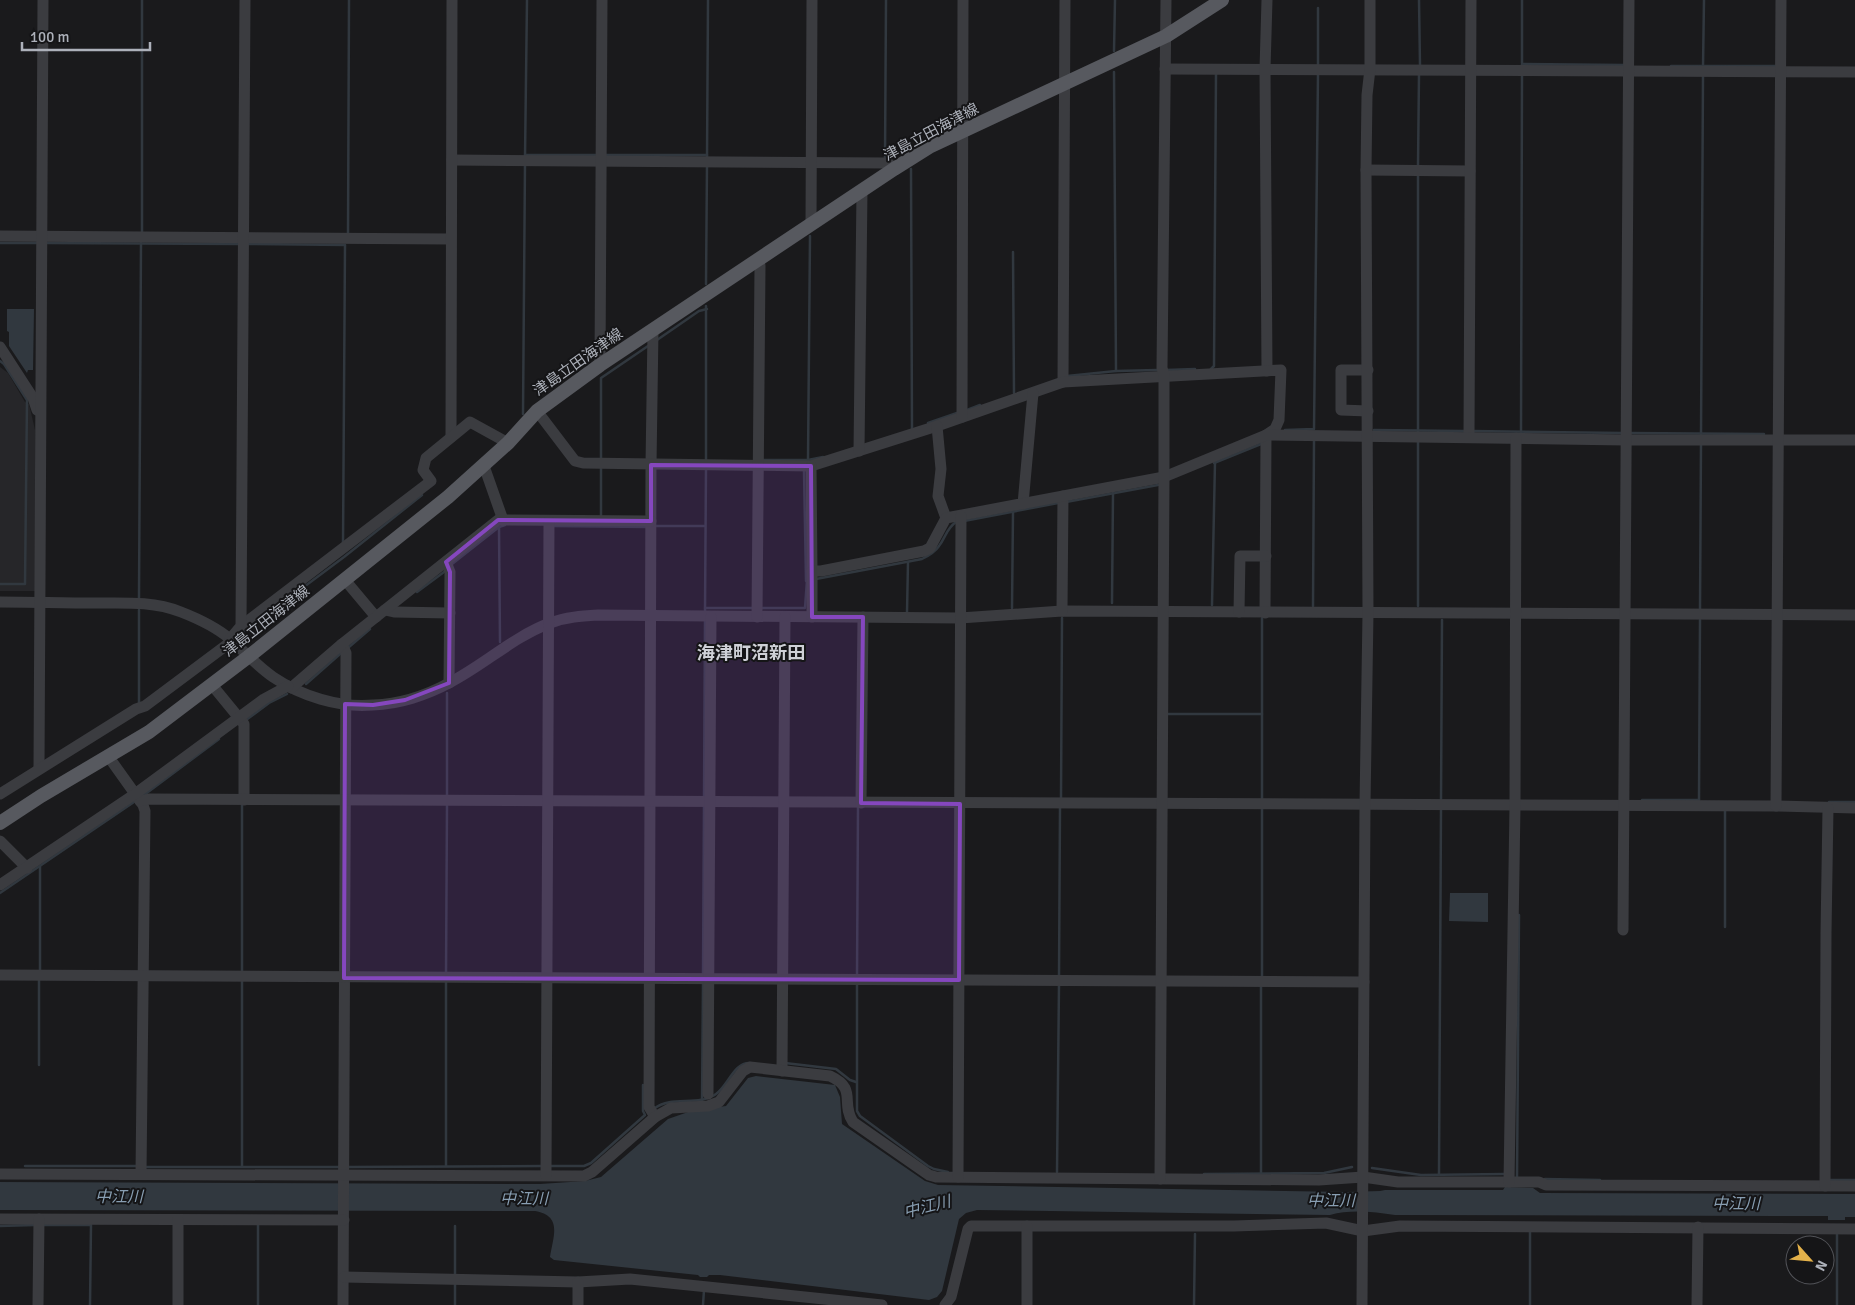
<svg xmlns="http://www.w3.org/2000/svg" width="1855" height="1305" viewBox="0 0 1855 1305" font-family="Signika,'Noto Sans JP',sans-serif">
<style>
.built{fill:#262629}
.water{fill:#31383f}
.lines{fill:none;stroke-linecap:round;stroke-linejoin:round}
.stream{stroke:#31383f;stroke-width:2.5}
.minor{stroke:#3b3c40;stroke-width:11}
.major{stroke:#57595f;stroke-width:14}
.marked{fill:#8547be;fill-opacity:0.2;stroke:#8547be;stroke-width:4;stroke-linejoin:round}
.labels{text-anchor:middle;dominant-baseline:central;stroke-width:4;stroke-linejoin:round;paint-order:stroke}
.street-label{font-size:15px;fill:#adb1ba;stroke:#151517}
.water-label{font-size:16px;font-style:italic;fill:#889eb2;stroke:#151517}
.quarter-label{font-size:18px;font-weight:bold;fill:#ced0d6;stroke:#151517}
</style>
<rect width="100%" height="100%" fill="#1a1a1c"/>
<path class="built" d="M 0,367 L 8,373 L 25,402 L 29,404 L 35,430 L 35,591 L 0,591 Z"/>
<g class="water">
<path d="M 7,309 L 34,309 L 33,370 L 28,370 L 27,373 L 9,346 L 9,332 L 7,331 Z"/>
<path d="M 1450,893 L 1488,893 L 1488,922 L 1449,921 Z"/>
<path d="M 756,1076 L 835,1085 L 840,1097 L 842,1124 L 925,1181 L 938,1185 L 1347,1192 L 1380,1191 L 1385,1190 L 1503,1190 L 1505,1187 L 1533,1188 L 1540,1193 L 1855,1194 L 1855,1217 L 1845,1217 L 1845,1220 L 1828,1220 L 1828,1216 L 1395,1215 C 1374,1212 1351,1209 1330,1215 L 977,1210 L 966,1213 L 959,1219 L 942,1291 L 937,1297 L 929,1300 L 720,1275 L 709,1275 L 707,1277 L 700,1277 L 698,1275 L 554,1260 L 550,1257 C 553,1236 563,1216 535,1211 L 0,1210 L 0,1182 L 540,1184 L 585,1181 L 601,1177 L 668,1119 L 691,1111 L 726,1106 L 748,1078 Z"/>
</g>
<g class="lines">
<g class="stream">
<path d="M 142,0 L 142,233"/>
<path d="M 1419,0 L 1420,65"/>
<path d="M 1318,8 L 1318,65"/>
<path d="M 1114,51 L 1115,0"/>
<path d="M 1522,63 L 1522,0"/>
<path d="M 1671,66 L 1777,66"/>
<path d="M 1522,67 L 1522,64 L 1624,65"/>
<path d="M 1703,67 L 1704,0"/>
<path d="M 1114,72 L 1116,371"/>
<path d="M 525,155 L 597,155"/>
<path d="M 605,155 L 707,155"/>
<path d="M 525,157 L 527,0"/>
<path d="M 707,158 L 708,0"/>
<path d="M 885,158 L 886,0"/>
<path d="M 1418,165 L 1419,74"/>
<path d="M 911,169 L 912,429"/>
<path d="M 348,234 L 349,0"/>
<path d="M 0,243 L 36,243"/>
<path d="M 46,243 L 238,244"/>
<path d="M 247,244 L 345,245"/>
<path d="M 1013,252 L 1014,393"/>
<path d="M 706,284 L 707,165"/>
<path d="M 657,340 L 699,311 L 707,309"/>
<path d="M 0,361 L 4,364 L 27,400 L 25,584 L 0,584"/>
<path d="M 1211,369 L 1214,366 L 1216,73"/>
<path d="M 1166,370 L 1195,369"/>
<path d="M 1067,376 L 1116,371 L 1157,370"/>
<path d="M 967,410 L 980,405"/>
<path d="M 523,414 L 525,163"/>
<path d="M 928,423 L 957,413"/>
<path d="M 1285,430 L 1314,429 L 1318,74"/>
<path d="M 1374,430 L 1464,431"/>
<path d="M 1473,431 L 1623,433"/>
<path d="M 1418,433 L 1418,175"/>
<path d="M 1630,433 L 1764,434"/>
<path d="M 1521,434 L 1522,74"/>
<path d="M 1701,436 L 1703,75"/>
<path d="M 601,460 L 601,378 L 648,346"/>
<path d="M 762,460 L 808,460 L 823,457"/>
<path d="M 808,460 L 810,236"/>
<path d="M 706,461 L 706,306"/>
<path d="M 1214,463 L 1261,444"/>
<path d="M 601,468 L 601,516"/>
<path d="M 804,471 L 806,581"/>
<path d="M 1066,502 L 1158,485"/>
<path d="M 964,521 L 1058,503"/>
<path d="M 553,526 L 647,527"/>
<path d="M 654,526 L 705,526"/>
<path d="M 499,527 L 500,642"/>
<path d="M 343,544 L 345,245"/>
<path d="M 452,564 L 499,527 L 505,525"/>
<path d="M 816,579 L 922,559 C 928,556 935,552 939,546 C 946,537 946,529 956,522"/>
<path d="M 417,592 L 444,572"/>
<path d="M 139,598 L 141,243"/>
<path d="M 1112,603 L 1113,493"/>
<path d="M 1212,605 L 1215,462"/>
<path d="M 1313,606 L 1314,440"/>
<path d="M 1418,606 L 1418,440"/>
<path d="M 705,608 L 754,608"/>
<path d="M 761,608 L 805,608 L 807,580"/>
<path d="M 1012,608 L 1013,512"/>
<path d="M 1700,610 L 1701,444"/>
<path d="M 705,611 L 706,467"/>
<path d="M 907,612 L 908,562"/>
<path d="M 241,634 L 344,557 L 422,495"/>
<path d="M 349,647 L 370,629"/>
<path d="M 306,684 L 340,654"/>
<path d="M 447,693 L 447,796"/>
<path d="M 139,704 L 139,610"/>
<path d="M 1166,714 L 1262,714"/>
<path d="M 246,720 L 269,703 L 287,694"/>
<path d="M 144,795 L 219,739"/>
<path d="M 1061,798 L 1062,618"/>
<path d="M 704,799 L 705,619"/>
<path d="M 1642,800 L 1699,800"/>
<path d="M 1699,800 L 1700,620"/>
<path d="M 1262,801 L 1262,618"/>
<path d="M 1441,801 L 1442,620"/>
<path d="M 1829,802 L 1855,802"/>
<path d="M 0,893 L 134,802"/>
<path d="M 1725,927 L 1725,809"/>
<path d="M 40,970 L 40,866"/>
<path d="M 242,972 L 242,804"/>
<path d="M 446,974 L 447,805"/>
<path d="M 703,974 L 704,804"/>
<path d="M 857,975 L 858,807"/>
<path d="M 1059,977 L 1060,807"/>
<path d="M 1262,977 L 1262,808"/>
<path d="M 857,983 L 857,1111 L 860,1116 L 928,1166 L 934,1169 L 948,1172"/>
<path d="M 785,1063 L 836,1069 L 850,1080 L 856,1082"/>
<path d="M 39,1065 L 39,980"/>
<path d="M 702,1104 L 703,982"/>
<path d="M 655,1108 C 672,1095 698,1107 716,1094 C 728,1086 734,1062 750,1063"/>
<path d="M 25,1166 L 136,1166"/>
<path d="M 242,1166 L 242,980"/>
<path d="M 446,1166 L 446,981"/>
<path d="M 551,1166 L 584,1166 L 591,1163 L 645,1115 L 643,1111 L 643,1085"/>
<path d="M 144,1167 L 340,1167"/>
<path d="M 348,1167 L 543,1166"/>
<path d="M 1372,1168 L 1421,1175 L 1505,1174"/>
<path d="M 1057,1172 L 1059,985"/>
<path d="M 1261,1173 L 1261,986"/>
<path d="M 1204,1174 L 1324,1173 L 1352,1167"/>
<path d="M 1439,1174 L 1441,809"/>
<path d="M 1517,1179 L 1519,915"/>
<path d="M 1545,1179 L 1600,1180"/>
<path d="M 1829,1180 L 1855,1180"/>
<path d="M 43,1225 L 91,1225 L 90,1305"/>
<path d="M 0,1226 L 35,1225"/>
<path d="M 455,1275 L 455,1226"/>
<path d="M 258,1305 L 258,1225"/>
<path d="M 455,1305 L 455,1282"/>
<path d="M 703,1305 L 704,1290"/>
<path d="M 1194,1305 L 1195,1234"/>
<path d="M 1530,1305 L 1530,1229"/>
<path d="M 1837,1305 L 1837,1232"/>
</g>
<g class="minor">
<path d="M 1165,69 L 1855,72"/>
<path d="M 452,160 L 888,163 L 894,169"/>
<path d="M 1366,170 L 1470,171"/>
<path d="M 811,224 L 812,0"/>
<path d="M 0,236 L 450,239"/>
<path d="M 653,330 L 651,465 L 649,1107 L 655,1117"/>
<path d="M 0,347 L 33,398 L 37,410"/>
<path d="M 600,365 L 602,0"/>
<path d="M 1368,370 L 1341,370 L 1341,410 L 1368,411"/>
<path d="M 1267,371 L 1265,69 L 1267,0"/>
<path d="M 1063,382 L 1065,0"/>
<path d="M 537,411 L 575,461 L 583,463 L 811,466 L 937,426 L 1063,382 L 1281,370 L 1279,420 L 1275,429 L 1266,435 L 1265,613"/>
<path d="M 962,417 L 963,0"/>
<path d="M 937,426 L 941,469 L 938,496 L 946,518"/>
<path d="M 451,437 C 451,292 452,146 452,0"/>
<path d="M 1469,437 L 1471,0"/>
<path d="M 859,451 L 862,190"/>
<path d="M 484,466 L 503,520"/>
<path d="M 811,466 L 812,571"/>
<path d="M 1023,504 L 1033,393"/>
<path d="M 446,562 L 450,572 L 449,683"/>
<path d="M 345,580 L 376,617"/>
<path d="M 0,602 C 32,602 63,603 95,603 C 124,603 153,601 181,612 C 199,619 216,627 230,639 C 245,652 257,666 273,677 C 301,696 339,708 373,705 C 399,704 427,695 449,683 C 484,665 513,637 550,623 C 566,617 582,616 598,615 L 960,618 L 1062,611 L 1855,615"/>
<path d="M 385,610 L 394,612 L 450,613"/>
<path d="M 1062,611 L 1063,496"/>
<path d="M 1239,612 L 1240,556 L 1266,556"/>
<path d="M 757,617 L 760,266 L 759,260"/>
<path d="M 812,617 L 812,571 L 821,571 L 924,551 L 930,548 L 946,518 L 1164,477 L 1266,435 L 1626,440 L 1855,440"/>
<path d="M 241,626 L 431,481 L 423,470 L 426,458 L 470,422 L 508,443"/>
<path d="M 230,639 L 241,626 L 245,0"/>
<path d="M 342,644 L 346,653 L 343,1305"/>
<path d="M 212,685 L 244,724 L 244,800"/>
<path d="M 291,688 L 342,644 L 498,520 L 651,521"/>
<path d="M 108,756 L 143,805 L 145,811 L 141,1174"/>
<path d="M 39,769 L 43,0"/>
<path d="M 0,794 L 136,709 L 145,706 L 232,641"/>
<path d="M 140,801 L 149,799 L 1776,806 L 1855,808"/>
<path d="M 861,803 L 863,617"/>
<path d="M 1776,806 L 1781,0"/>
<path d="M 0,841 L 27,868"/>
<path d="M 0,885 L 135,794 L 264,699 L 288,686"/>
<path d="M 1623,930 L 1629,0"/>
<path d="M 0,975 L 1364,982"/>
<path d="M 782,1071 L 785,617"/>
<path d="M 708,1094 L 711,617"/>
<path d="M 0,1174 L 584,1176 L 592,1172 L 655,1117 L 671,1108 L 708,1106 L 719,1102 L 743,1071 L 750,1067 L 830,1076 C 858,1089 840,1102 853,1122 L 929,1175 L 936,1177 L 1319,1180 L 1363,1177 L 1398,1182 L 1539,1182 L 1546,1185 L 1855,1186"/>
<path d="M 546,1175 L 549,521"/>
<path d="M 958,1177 L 961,516"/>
<path d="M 1160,1179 L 1164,477 L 1164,375 L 1162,368 L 1166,0"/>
<path d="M 1509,1182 L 1515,806 L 1516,438"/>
<path d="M 1825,1186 L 1826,933 L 1828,808"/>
<path d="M 0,1219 L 344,1220"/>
<path d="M 344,1277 L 578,1282 L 630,1279 L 882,1305"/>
<path d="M 38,1305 L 39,1219"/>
<path d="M 178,1305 L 178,1220"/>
<path d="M 578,1305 L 578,1282"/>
<path d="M 945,1305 L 951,1297 L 968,1229 L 971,1226 L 1234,1226 L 1326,1223 L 1363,1231 L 1400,1226 L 1855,1229"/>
<path d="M 1027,1305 L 1027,1226"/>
<path d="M 1362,1305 L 1365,805 L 1368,613 L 1366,170 L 1367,95 L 1370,69 L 1370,0"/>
<path d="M 1697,1305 L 1698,1227"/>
</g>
<path class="major" d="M 0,823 L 41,796 L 149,732 L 248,657 L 448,497 L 508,443 L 537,411 L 600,365 L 894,169 L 929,147 L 1166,36 L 1222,0"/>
</g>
<path class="marked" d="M 651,465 L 811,466 L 812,617 L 863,617 L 861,803 L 960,804 L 959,980 L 344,978 L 345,704 L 373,705 L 405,700 L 449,683 L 450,572 L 446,562 L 498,520 L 651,521 Z"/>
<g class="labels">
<g class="street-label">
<text transform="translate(931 132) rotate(-28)">津島立田海津線</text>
<text transform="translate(578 362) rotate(-35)">津島立田海津線</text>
<text transform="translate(266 621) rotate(-38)">津島立田海津線</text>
</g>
<g class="water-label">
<text x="119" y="1197">中江川</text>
<text x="524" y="1199">中江川</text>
<text x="1331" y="1201">中江川</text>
<text x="1736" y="1204">中江川</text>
<text transform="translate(927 1207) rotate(-14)">中江川</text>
</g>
<g class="quarter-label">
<text x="751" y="653">海津町沼新田</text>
</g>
</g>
<g transform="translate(1810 1260) rotate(117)"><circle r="24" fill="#151517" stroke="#525358"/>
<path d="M0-4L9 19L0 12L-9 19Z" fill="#e3b14a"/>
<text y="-8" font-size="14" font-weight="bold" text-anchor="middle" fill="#adb1ba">N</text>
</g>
<path d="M22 42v8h128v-8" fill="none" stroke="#adb1ba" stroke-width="2.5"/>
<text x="30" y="42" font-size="15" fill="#adb1ba" stroke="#151517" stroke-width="4" paint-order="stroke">100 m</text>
</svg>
